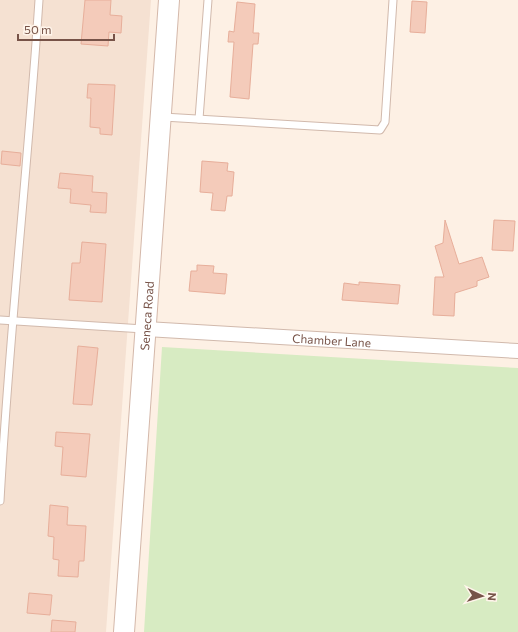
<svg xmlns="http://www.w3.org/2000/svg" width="518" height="632" viewBox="0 0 518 632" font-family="Commissioner,sans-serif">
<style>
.residential{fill:#f5e1d2}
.green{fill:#d7ebc2}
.building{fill:#f4cbba;stroke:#e7ae9a}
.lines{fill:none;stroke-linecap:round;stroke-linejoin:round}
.lane-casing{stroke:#d1b9ac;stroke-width:9}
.street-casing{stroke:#d1b9ac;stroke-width:16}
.secondary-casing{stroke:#d4b8aa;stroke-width:22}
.lane{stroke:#fff;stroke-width:7}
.street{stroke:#fff;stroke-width:14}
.secondary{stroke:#fff;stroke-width:20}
.labels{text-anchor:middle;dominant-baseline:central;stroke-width:4;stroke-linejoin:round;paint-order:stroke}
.street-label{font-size:12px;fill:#775348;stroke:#fff5eb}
</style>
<rect width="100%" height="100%" fill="#fdf0e4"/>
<path class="residential" d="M 0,0 L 151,0 L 106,632 L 0,632 Z"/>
<path class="green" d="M 162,347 L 518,368 L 518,632 L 144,632 Z"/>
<g class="building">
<path d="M 85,0 L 111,0 L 110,15 L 122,16 L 121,33 L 109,32 L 108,46 L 81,44 Z"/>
<path d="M 412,1 L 427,2 L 425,33 L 410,32 Z"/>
<path d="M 237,2 L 255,4 L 253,33 L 259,33 L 258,44 L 253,44 L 249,99 L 230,97 L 234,42 L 228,42 L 229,31 L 234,32 Z"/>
<path d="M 88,84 L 115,85 L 112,135 L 100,134 L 100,128 L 90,127 L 91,98 L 87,98 Z"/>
<path d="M 2,151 L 21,153 L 20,166 L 1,164 Z"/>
<path d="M 202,161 L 228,163 L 227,171 L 234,172 L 232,196 L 227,196 L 225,211 L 211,210 L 213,193 L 200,192 Z"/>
<path d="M 60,173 L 93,176 L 92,192 L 107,193 L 106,213 L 90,212 L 91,205 L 70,203 L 71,189 L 58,188 Z"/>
<path d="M 445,220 L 459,264 L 482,257 L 489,277 L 477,281 L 477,286 L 455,293 L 454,316 L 433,315 L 435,277 L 444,277 L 435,246 L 443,243 Z"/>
<path d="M 494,220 L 515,221 L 513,251 L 492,250 Z"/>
<path d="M 82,242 L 106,244 L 102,302 L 69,300 L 72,263 L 80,263 Z"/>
<path d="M 197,265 L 214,266 L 213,273 L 227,274 L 225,294 L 189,291 L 191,271 L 197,271 Z"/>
<path d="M 359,282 L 400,285 L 398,304 L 342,300 L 344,283 L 359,285 Z"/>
<path d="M 78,346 L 98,348 L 92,405 L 73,404 Z"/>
<path d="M 56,432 L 90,434 L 86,477 L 61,475 L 63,447 L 55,446 Z"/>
<path d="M 50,505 L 68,507 L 67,525 L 86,526 L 84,561 L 79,561 L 78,577 L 58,576 L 59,560 L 53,559 L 54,537 L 48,536 Z"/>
<path d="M 29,593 L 52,595 L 50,615 L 27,613 Z"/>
<path d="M 52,620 L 76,622 L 75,632 L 51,632 Z"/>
</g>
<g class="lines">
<defs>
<g id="lane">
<path d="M 163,117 L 380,130 L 385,122 L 393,0"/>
<path d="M 199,119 L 208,0"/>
<path d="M 0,320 L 144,329"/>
<path d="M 0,501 C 9,334 28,167 39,0"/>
</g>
<g id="street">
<path id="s1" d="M 146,329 L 518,351"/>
</g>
<g id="secondary">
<path id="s2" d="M 124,632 L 169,0"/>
</g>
</defs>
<use href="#lane" class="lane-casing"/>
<use href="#street" class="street-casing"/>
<use href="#secondary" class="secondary-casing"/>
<use href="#lane" class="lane"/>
<use href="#street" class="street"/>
<use href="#secondary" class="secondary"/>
</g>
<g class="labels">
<g class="street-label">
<text stroke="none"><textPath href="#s2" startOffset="317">Seneca Road</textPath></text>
<text stroke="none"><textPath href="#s1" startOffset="186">Chamber Lane</textPath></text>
</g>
</g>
<g transform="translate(482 596) rotate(94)" stroke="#fff5eb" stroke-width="3" paint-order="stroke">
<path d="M0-3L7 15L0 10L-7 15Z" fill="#775348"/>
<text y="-6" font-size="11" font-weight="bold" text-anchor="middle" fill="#775348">N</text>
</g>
<path d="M18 34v6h96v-6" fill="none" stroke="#775348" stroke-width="2"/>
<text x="24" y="34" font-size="12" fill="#775348" stroke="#fff5eb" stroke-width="3" paint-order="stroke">50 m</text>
</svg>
